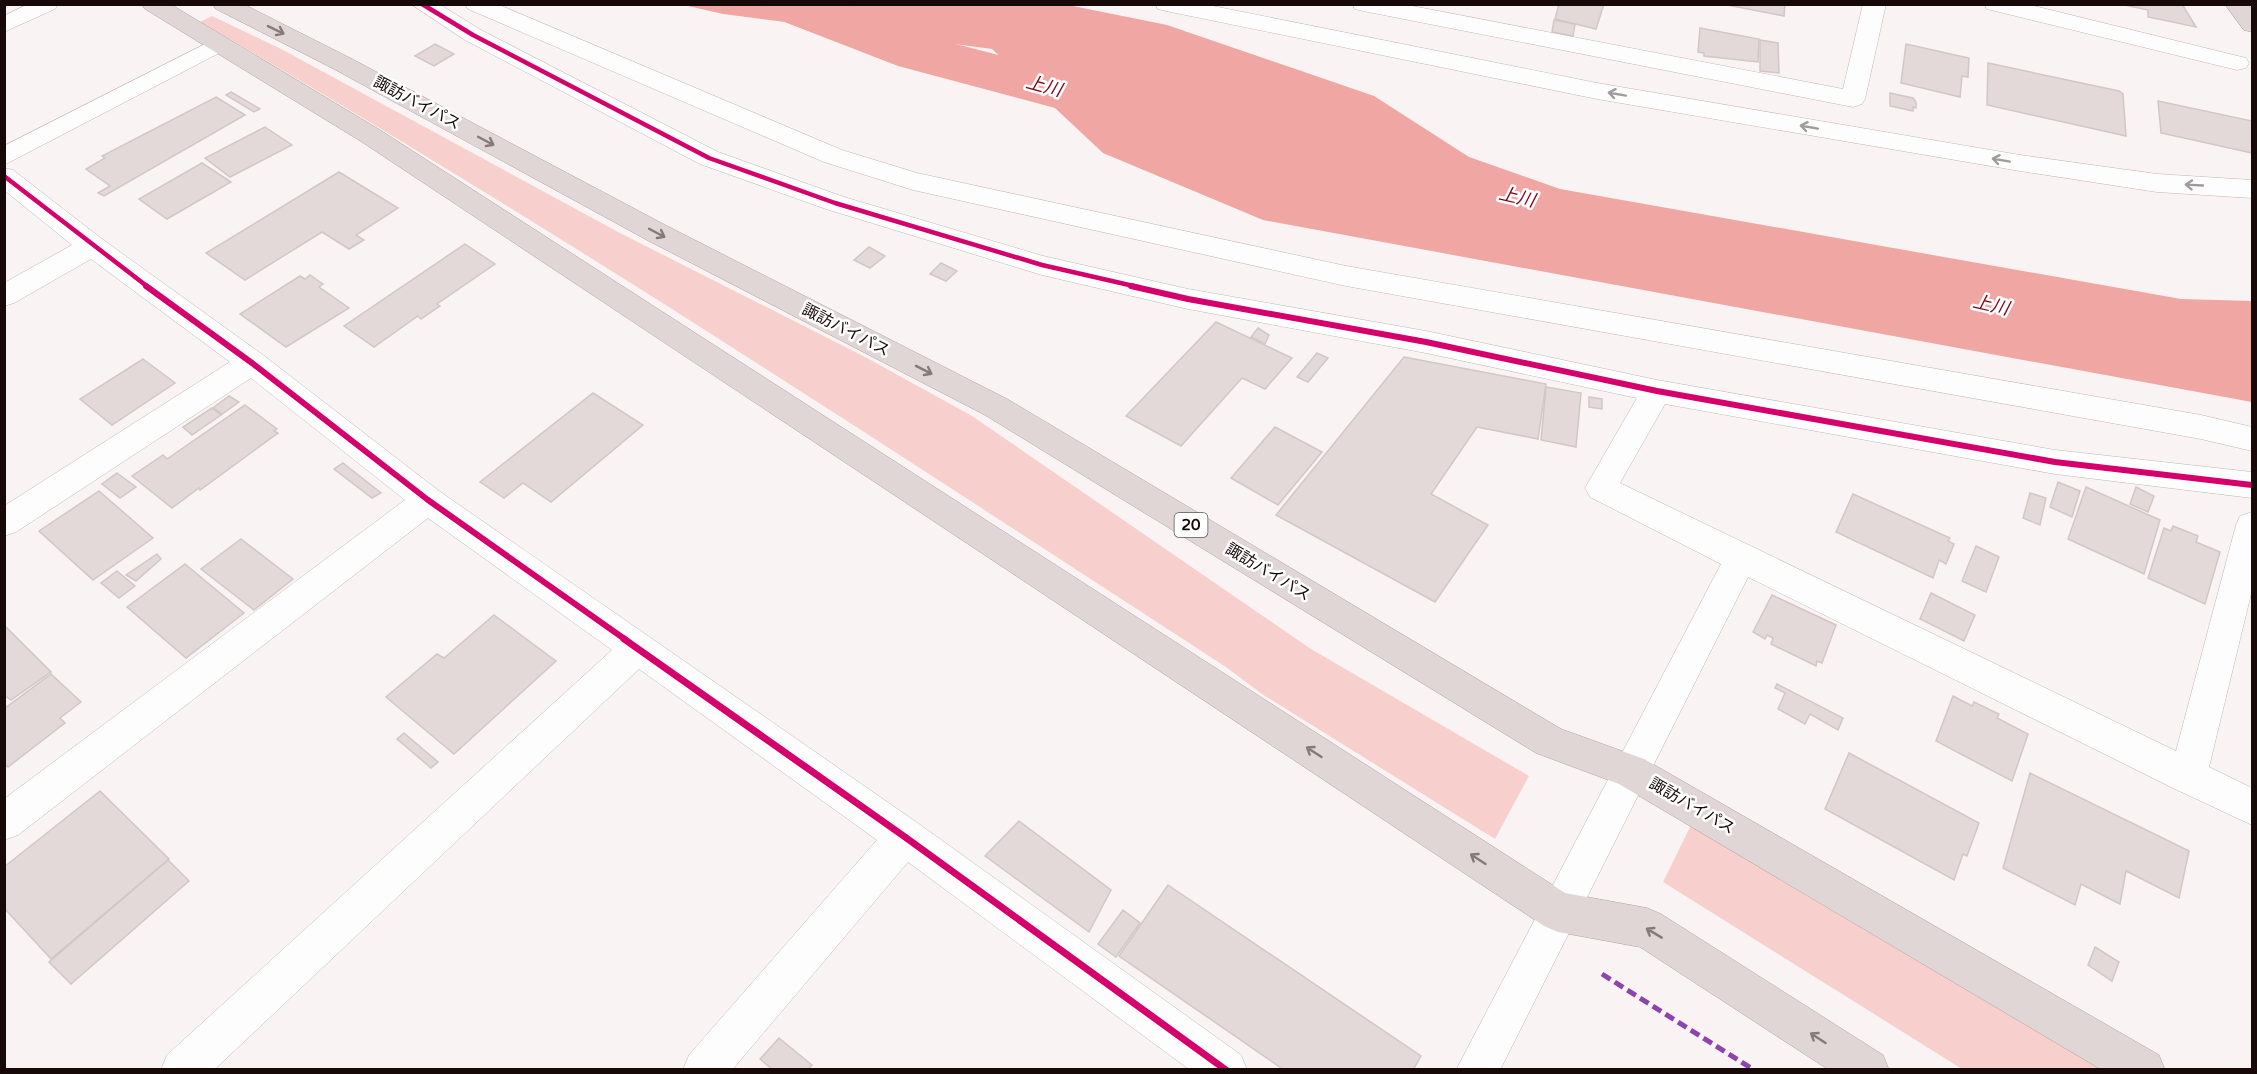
<svg xmlns="http://www.w3.org/2000/svg" width="2257" height="1074" viewBox="0 0 2257 1074" font-family="'Varela Round','Noto Sans JP',sans-serif">
<style>
.green{fill:#f7d0cd}
.water{fill:#f0a6a2}
.lines{fill:none;stroke-linecap:round;stroke-linejoin:round}
.river{fill:#f0a6a2;fill-rule:evenodd}
.building{fill:#e3d9d8;stroke:#d1c7c6;stroke-width:1.5}
.minor-casing{stroke:#c0b6b5;stroke-width:1}
.highway-casing{stroke:#afa3a2;stroke-width:1}
.minor{fill:#fefdfd;fill-rule:evenodd}
.highway{fill:#e0d6d6;fill-rule:evenodd}
.quiet{stroke:#8e44ad;stroke-width:5;stroke-dasharray:10 5;stroke-linecap:butt}
.cycleway-far2-casing{stroke:#fff;stroke-width:8}
.cycleway-far1-casing{stroke:#fff;stroke-width:10}
.cycleway-casing{stroke:#fff;stroke-width:10}
.cycleway-far2{stroke:#d6006c;stroke-width:4.5}
.cycleway-far1{stroke:#d6006c;stroke-width:6}
.cycleway{stroke:#d6006c;stroke-width:7}
.oneway{stroke:#857a79}
.oneway2{stroke:#a19b9b}
.labels{text-anchor:middle;dominant-baseline:central;stroke-width:5;stroke-linejoin:round;paint-order:stroke}
.shield{fill:#fff;stroke:#5c5352;stroke-width:1.5}
.shield-label{font-size:15px;font-weight:bold;fill:#160908}
.street-label{font-size:16px;fill:#160908;stroke:#fff}
.water-label{font-size:18px;font-style:italic;fill:#840014;stroke:#fff}
</style>
<rect width="100%" height="100%" fill="#f9f4f3"/>
<g class="green">
<path d="M 212,16 L 283,50 L 618,232 L 867,358 L 972,416 L 1311,649 L 1529,776 L 1495,839 L 1262,694 L 1226,667 C 887,447 550,224 200,22 Z"/>
<path d="M 1693,821 L 2115,1069 L 1962,1069 L 1663,882 Z"/>
</g>
<path class="water" d="M 1068,5 L 1167,25 L 1374,96 L 1469,157 L 1560,189 L 2181,299 L 2252,301 L 2252,402 L 1263,220 L 1103,153 L 992,49 L 723,14 L 684,5 Z"/>
<g class="lines">
<path class="river" d="M 760,4 L 844,4 L 940,40 L 1159,96 L 1168,110 L 1159,124 L 1137,129 L 1115,124 L 898,66 L 769,16 Z"/>
</g>
<g class="building">
<path d="M 1559,4 L 1604,4 L 1596,29 L 1555,19 Z"/>
<path d="M 1722,4 L 1785,4 L 1784,16 Z"/>
<path d="M 2120,4 L 2182,4 L 2196,27 L 2148,17 L 2148,10 Z"/>
<path d="M 1554,20 L 1575,24 L 1573,36 L 1552,32 Z"/>
<path d="M 1700,28 L 1759,39 L 1758,62 L 1704,56 L 1704,53 L 1698,52 Z"/>
<path d="M 1760,40 L 1778,43 L 1779,73 L 1760,71 Z"/>
<path d="M 435,44 L 454,54 L 434,66 L 415,56 Z"/>
<path d="M 1906,44 L 1969,58 L 1968,77 L 1962,76 L 1960,97 L 1901,83 Z"/>
<path d="M 1988,63 L 2119,91 L 2123,94 L 2126,136 L 1987,105 Z"/>
<path d="M 231,92 L 260,109 L 254,112 L 226,95 Z"/>
<path d="M 1890,93 L 1913,98 L 1916,102 L 1916,108 L 1913,107 L 1913,111 L 1890,106 Z"/>
<path d="M 216,97 L 245,115 L 104,196 L 98,193 L 110,186 L 86,169 L 105,158 L 102,156 Z"/>
<path d="M 2158,101 L 2252,121 L 2252,153 L 2161,133 Z"/>
<path d="M 265,127 L 292,145 L 230,177 L 205,158 Z"/>
<path d="M 202,163 L 231,182 L 167,219 L 139,199 Z"/>
<path d="M 339,172 L 398,208 L 356,235 L 364,240 L 349,249 L 322,232 L 245,280 L 206,253 Z"/>
<path d="M 465,244 L 495,264 L 437,304 L 440,306 L 421,319 L 418,316 L 374,347 L 344,326 Z"/>
<path d="M 869,247 L 885,256 L 870,268 L 854,260 Z"/>
<path d="M 941,263 L 957,271 L 946,281 L 930,274 Z"/>
<path d="M 310,275 L 323,284 L 319,287 L 349,308 L 286,347 L 240,314 L 300,276 L 305,279 Z"/>
<path d="M 1216,322 L 1292,358 L 1265,389 L 1242,378 L 1181,446 L 1126,416 Z"/>
<path d="M 1258,328 L 1269,335 L 1265,344 L 1251,337 Z"/>
<path d="M 1317,353 L 1328,358 L 1308,382 L 1297,377 Z"/>
<path d="M 1404,357 L 1546,384 L 1538,439 L 1477,427 L 1431,494 L 1488,525 L 1435,602 L 1276,515 Z"/>
<path d="M 143,359 L 175,383 L 112,425 L 80,399 Z"/>
<path d="M 1546,387 L 1581,393 L 1576,447 L 1541,440 Z"/>
<path d="M 593,393 L 643,425 L 551,502 L 523,483 L 504,498 L 480,482 Z"/>
<path d="M 229,396 L 239,402 L 222,414 L 213,408 Z"/>
<path d="M 1589,397 L 1602,399 L 1602,409 L 1589,407 Z"/>
<path d="M 245,405 L 277,429 L 274,431 L 278,433 L 200,490 L 199,488 L 172,508 L 132,476 L 163,455 L 167,459 Z"/>
<path d="M 212,408 L 221,415 L 192,435 L 183,427 Z"/>
<path d="M 1275,427 L 1322,452 L 1278,505 L 1231,478 Z"/>
<path d="M 343,463 L 381,493 L 372,498 L 334,469 Z"/>
<path d="M 117,473 L 136,487 L 120,498 L 102,484 Z"/>
<path d="M 2058,482 L 2080,491 L 2072,517 L 2050,507 Z"/>
<path d="M 2086,487 L 2160,520 L 2144,574 L 2068,539 Z"/>
<path d="M 2136,487 L 2154,496 L 2148,512 L 2130,504 Z"/>
<path d="M 99,491 L 153,538 L 93,580 L 39,531 Z"/>
<path d="M 2030,493 L 2046,498 L 2040,525 L 2023,518 Z"/>
<path d="M 1853,494 L 1950,538 L 1948,541 L 1954,544 L 1946,564 L 1939,560 L 1933,578 L 1836,532 Z"/>
<path d="M 2173,526 L 2198,536 L 2196,542 L 2220,552 L 2205,604 L 2148,578 L 2164,528 L 2171,531 Z"/>
<path d="M 241,539 L 293,579 L 254,610 L 201,569 Z"/>
<path d="M 1976,546 L 1999,557 L 1986,592 L 1962,581 Z"/>
<path d="M 157,554 L 161,559 L 136,581 L 126,575 Z"/>
<path d="M 185,564 L 244,613 L 186,658 L 127,607 Z"/>
<path d="M 117,571 L 135,586 L 119,598 L 101,583 Z"/>
<path d="M 1931,593 L 1975,615 L 1964,641 L 1920,619 Z"/>
<path d="M 1772,595 L 1836,625 L 1822,663 L 1817,661 L 1816,666 L 1771,644 L 1773,638 L 1767,635 L 1765,639 L 1753,632 Z"/>
<path d="M 494,615 L 556,661 L 454,754 L 386,697 L 437,654 L 444,658 Z"/>
<path d="M 4,625 L 51,672 L 11,700 L 4,695 Z"/>
<path d="M 51,674 L 81,702 L 60,718 L 65,723 L 8,767 L 4,764 L 4,709 Z"/>
<path d="M 1777,684 L 1843,718 L 1838,730 L 1810,714 L 1805,724 L 1778,709 L 1785,693 L 1775,688 Z"/>
<path d="M 1953,696 L 1972,706 L 1974,702 L 1999,714 L 1997,718 L 2028,734 L 2012,781 L 1936,741 Z"/>
<path d="M 404,733 L 438,762 L 431,768 L 397,739 Z"/>
<path d="M 1849,753 L 1979,823 L 1967,856 L 1963,854 L 1954,880 L 1825,809 Z"/>
<path d="M 2030,773 L 2189,851 L 2179,898 L 2126,871 L 2120,904 L 2081,884 L 2075,905 L 2003,868 Z"/>
<path d="M 100,791 L 169,859 L 51,959 L 4,908 L 4,867 Z"/>
<path d="M 1019,821 L 1111,890 L 1089,932 L 985,856 Z"/>
<path d="M 168,860 L 189,881 L 71,984 L 49,962 Z"/>
<path d="M 1168,885 L 1421,1056 L 1413,1070 L 1284,1070 L 1119,956 Z"/>
<path d="M 1123,910 L 1140,923 L 1116,957 L 1098,944 Z"/>
<path d="M 2095,947 L 2119,962 L 2112,981 L 2088,965 Z"/>
<path d="M 779,1038 L 812,1065 L 808,1070 L 773,1070 L 760,1059 Z"/>
</g>
<g class="lines">
<defs>
<g id="minor">
<path d="M 28,4 L 58,4 L 55,9 L 4,32 L 4,16 Z"/>
<path d="M 411,4 L 439,4 L 481,30 L 718,152 L 844,197 L 1043,256 L 1188,289 L 1426,331 L 1657,380 L 2055,450 L 2252,472 L 2252,498 L 2055,474 L 1665,404 L 1620,483 L 2176,751 L 2236,525 L 2240,516 L 2252,512 L 2252,590 L 2209,767 L 2252,788 L 2252,825 L 2175,789 L 1748,577 L 1500,1070 L 1456,1070 L 1721,564 L 1590,497 L 1585,488 L 1637,398 L 1426,353 L 1188,309 L 1042,275 L 826,209 L 700,164 L 465,40 Z"/>
<path d="M 465,4 L 497,4 L 842,150 L 917,173 L 1346,266 L 2201,415 L 2252,427 L 2252,451 L 2201,439 L 1346,286 L 913,190 L 824,162 L 468,9 Z"/>
<path d="M 1155,4 L 1203,4 L 1597,83 L 2020,155 L 2157,174 L 2252,180 L 2252,198 L 2157,192 L 2020,171 L 1597,99 L 1166,11 L 1158,9 Z"/>
<path d="M 1352,4 L 1402,4 L 1843,89 L 1863,4 L 1886,4 L 1865,99 L 1862,104 L 1853,107 L 1363,11 L 1355,9 Z"/>
<path d="M 1984,4 L 2026,4 L 2246,58 L 2249,63 L 2246,68 L 2237,70 L 1987,9 Z"/>
<path d="M 217,38 L 225,40 L 229,45 L 225,50 L 4,165 L 4,146 Z"/>
<path d="M 4,168 L 13,170 L 102,239 L 263,355 L 439,491 L 919,824 L 1241,1055 L 1247,1070 L 1190,1070 L 908,862 L 732,1070 L 683,1070 L 689,1055 L 877,840 L 639,669 L 214,1070 L 161,1070 L 167,1055 L 612,650 L 428,518 L 18,835 L 4,840 L 4,799 L 405,500 L 251,378 L 16,532 L 4,536 L 4,506 L 230,362 L 91,259 L 14,303 L 4,306 L 4,283 L 72,245 L 4,190 Z"/>
</g>
<g id="highway">
<path d="M 142,4 L 170,4 L 380,130 L 1565,893 L 1647,908 L 1661,914 L 1883,1055 L 1889,1070 L 1829,1070 L 1640,947 L 1558,932 L 1544,926 L 362,142 L 145,9 Z"/>
<path d="M 213,4 L 243,4 L 352,59 L 667,226 L 1007,399 L 1561,729 L 1644,759 L 2159,1055 L 2165,1070 L 2102,1070 L 1619,784 L 1536,753 L 985,415 L 647,240 L 334,69 L 216,9 Z"/>
<path d="M 2225,4 L 2248,4 L 2252,10 L 2252,32 L 2244,30 Z"/>
</g>
</defs>
<use href="#minor" class="minor-casing"/>
<use href="#highway" class="highway-casing"/>
<use href="#minor" class="minor"/>
<use href="#highway" class="highway"/>
<path class="quiet" d="M 1602,974 L 1754,1070"/>
<defs>
<g id="cycleway-far2">
<path d="M 422,4 L 473,35 L 709,158 L 835,203 L 1042,265 L 1138,287"/>
<path d="M 4,176 L 148,287"/>
</g>
<g id="cycleway-far1">
<path d="M 146,286 L 252,363 L 428,500 L 626,640"/>
<path d="M 1131,286 L 1188,299 L 1426,342 L 1657,391 L 2055,462 L 2252,485"/>
</g>
<path id="cycleway" d="M 624,639 L 905,837 L 1226,1070"/>
</defs>
<use href="#cycleway-far2" class="cycleway-far2-casing"/>
<use href="#cycleway-far1" class="cycleway-far1-casing"/>
<use href="#cycleway" class="cycleway-casing"/>
<use href="#cycleway-far2" class="cycleway-far2"/>
<use href="#cycleway-far1" class="cycleway-far1"/>
<use href="#cycleway" class="cycleway"/>
</g>
<defs><path id="oneway-shaft" d="M-6 0H5M1.5-3L5.5 0L1.5 3" fill="none" stroke-width="1.6" stroke-linecap="round" stroke-linejoin="round" transform="scale(1.5)"/></defs>
<g class="oneway">
<use href="#oneway-shaft" transform="translate(276 30) rotate(26)"/>
<use href="#oneway-shaft" transform="translate(486 141) rotate(28)"/>
<use href="#oneway-shaft" transform="translate(657 233) rotate(28)"/>
<use href="#oneway-shaft" transform="translate(924 370) rotate(27)"/>
<use href="#oneway-shaft" transform="translate(1314 752) rotate(-147)"/>
<use href="#oneway-shaft" transform="translate(1478 859) rotate(-147)"/>
<use href="#oneway-shaft" transform="translate(1654 933) rotate(-149)"/>
<use href="#oneway-shaft" transform="translate(1818 1038) rotate(-147)"/>
</g>
<g class="oneway2">
<use href="#oneway-shaft" transform="translate(1617 94) rotate(-170)"/>
<use href="#oneway-shaft" transform="translate(1809 127) rotate(-170)"/>
<use href="#oneway-shaft" transform="translate(2001 160) rotate(-170)"/>
<use href="#oneway-shaft" transform="translate(2194 185) rotate(-177)"/>
</g>
<g class="labels">
<rect class="shield" x="1174.5" y="513" width="33" height="24" rx="4.5"/>
<g class="shield-label">
<text x="1191" y="525">20</text>
</g>
<g class="street-label">
<text transform="translate(417 103) rotate(28)">諏訪バイパス</text>
<text transform="translate(846 330) rotate(27)">諏訪バイパス</text>
<text transform="translate(1268 572) rotate(31)">諏訪バイパス</text>
<text transform="translate(1692 806) rotate(30)">諏訪バイパス</text>
</g>
<g class="water-label">
<text transform="translate(1044 86) rotate(15)">上川</text>
<text transform="translate(1517 197) rotate(13)">上川</text>
<text transform="translate(1991 305) rotate(13)">上川</text>
</g>
</g>
<rect width="2257" height="1074" fill="none" stroke="#160908" stroke-width="12"/>
</svg>
